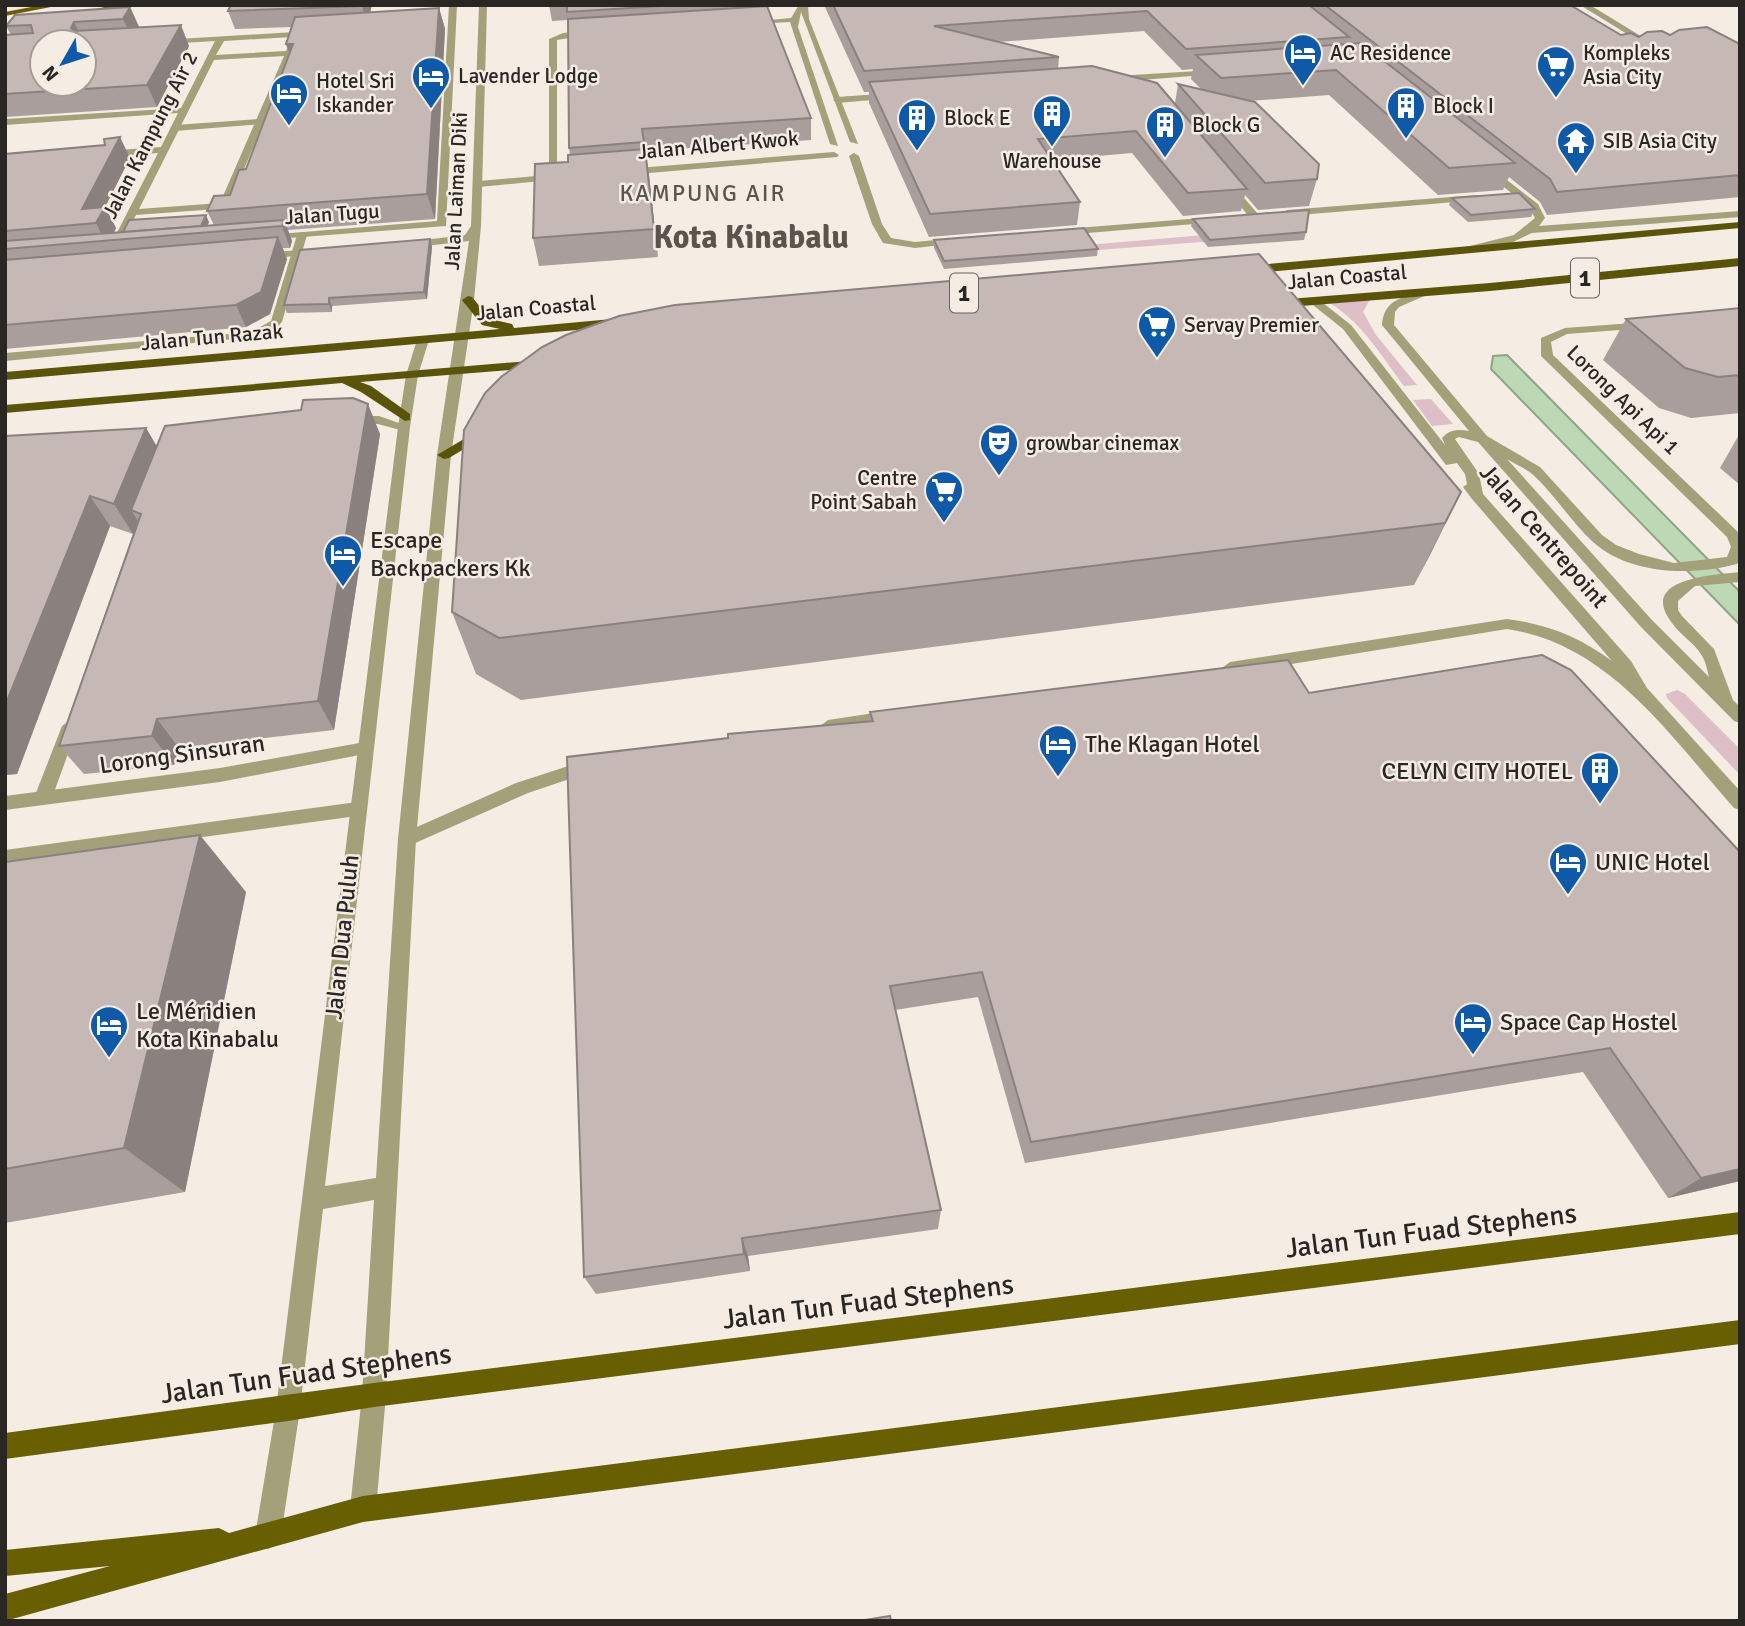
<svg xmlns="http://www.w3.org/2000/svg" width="1745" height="1626" viewBox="0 0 1745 1626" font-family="Signika,sans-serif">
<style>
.green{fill:#debfc8}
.water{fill:#bcd8b4;stroke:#90a388;stroke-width:2}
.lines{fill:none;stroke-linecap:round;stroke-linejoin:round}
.pedestrian{fill:#a4a07a;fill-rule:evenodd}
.minor{fill:#a4a07a;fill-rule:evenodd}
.tertiary{fill:#a4a07a;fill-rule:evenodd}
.primary{fill:#685f02;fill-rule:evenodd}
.trunk{fill:#5a540b;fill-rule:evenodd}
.wall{fill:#a99e9c;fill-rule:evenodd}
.shaded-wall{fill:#8a817f}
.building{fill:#c5b8b5;stroke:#8a817f;stroke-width:2;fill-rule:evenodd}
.labels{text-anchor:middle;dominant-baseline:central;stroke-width:5;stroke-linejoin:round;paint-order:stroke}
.far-poi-label{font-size:21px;fill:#292623;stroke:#f5ece3;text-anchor:start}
.far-street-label{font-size:21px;fill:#292623;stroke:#f5ece3}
.far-quarter-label{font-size:23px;letter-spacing:2px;fill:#5b544c;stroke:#f5ece3}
.shield{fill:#f5ece3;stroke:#66615d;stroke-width:2}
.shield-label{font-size:23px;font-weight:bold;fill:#292623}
.street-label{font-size:24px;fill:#292623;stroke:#f5ece3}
.poi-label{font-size:24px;fill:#292623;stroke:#f5ece3;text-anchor:start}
.near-street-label{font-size:28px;fill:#292623;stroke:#f5ece3}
.far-town-label{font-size:32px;font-weight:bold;fill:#5b544c;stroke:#f5ece3}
</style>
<rect width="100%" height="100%" fill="#f5ece3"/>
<g class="green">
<path d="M 1298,227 L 1303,234 L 995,258 L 992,253 Z"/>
<path d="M 1380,295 L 1369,301 L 1363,312 L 1376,335 L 1417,385 L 1404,386 C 1380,354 1359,317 1322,299 Z"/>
<path d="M 1431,399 L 1453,424 L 1432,426 L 1413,400 Z"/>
<path d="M 1677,690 L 1685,694 L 1740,749 L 1740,775 L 1667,698 L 1666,694 Z"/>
</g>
<path class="water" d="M 1507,355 L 1740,592 L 1740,625 L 1491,369 L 1493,356 Z"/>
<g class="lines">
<g class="pedestrian">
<path d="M 1214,70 L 1217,74 L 1116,82 L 1112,79 L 1116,76 Z"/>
<path d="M 893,93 L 896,98 L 837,103 L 833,100 L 837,97 Z"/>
<path d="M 259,119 L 263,122 L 262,124 L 175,131 L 170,128 L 175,125 Z"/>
<path d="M 1226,184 L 1232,184 L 1258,214 L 1258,218 L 1250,218 L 1226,188 Z"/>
<path d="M 70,720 L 78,726 L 52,798 L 49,803 L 37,803 L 34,798 L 62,726 Z"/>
</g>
<g class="minor">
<path d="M 799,5 L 808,5 L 809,19 L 858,144 L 850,142 L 801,12 L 798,27 L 838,146 L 830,144 L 790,22 L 751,24 L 747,22 L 791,18 Z"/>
<path d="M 1580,5 L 1590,5 L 1657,46 L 1650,48 Z"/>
<path d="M 594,30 L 594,34 L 557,40 L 557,166 L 549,168 L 549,39 L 563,33 Z"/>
<path d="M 311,31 L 314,35 L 300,36 L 223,219 L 214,217 L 217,209 L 136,215 L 117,252 L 108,250 L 158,153 L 104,157 L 99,154 L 104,151 L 161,147 L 178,113 L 5,125 L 5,119 L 181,108 L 215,41 L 165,44 L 162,40 ZM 292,37 L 286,51 L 216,55 L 224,41 ZM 284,56 L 220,203 L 139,209 L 214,60 Z"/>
<path d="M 834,152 L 839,155 L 837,157 L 625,175 L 620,172 L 625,169 Z"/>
<path d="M 854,153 L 859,156 L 882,224 L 891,238 L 915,242 L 956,238 L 961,241 L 960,243 L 915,248 L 883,243 L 872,224 L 849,156 Z"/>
<path d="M 1484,167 L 1490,167 L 1538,204 L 1545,218 L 1539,226 L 1740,211 L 1740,217 L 1532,233 L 1511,243 L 1466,253 L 1461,250 L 1462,248 L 1514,235 L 1535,218 L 1530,208 L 1484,171 Z"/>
<path d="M 559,174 L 562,175 L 562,179 L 479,187 L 474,184 L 479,181 Z"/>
<path d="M 1476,195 L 1481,198 L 1479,200 L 1287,216 L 1282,213 L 1287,210 Z"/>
<path d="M 1214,217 L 1219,220 L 1218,222 L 1064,235 L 1059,232 L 1064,229 Z"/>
<path d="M 302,232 L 307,235 L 282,322 L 275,329 L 257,337 L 5,361 L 5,353 L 251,332 L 271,321 L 297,235 Z"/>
<path d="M 1426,289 L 1436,291 L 1399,307 L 1395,312 L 1394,325 L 1487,436 L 1540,467 L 1602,535 L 1616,545 L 1639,554 L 1674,563 L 1727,557 L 1731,547 L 1727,537 L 1541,356 L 1541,338 L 1565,328 L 1646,322 L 1652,325 L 1646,328 L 1567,334 L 1551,342 L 1553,355 L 1738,532 L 1740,560 L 1737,564 C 1691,576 1630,575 1593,542 C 1570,521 1554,493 1531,473 C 1524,468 1515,464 1507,459 L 1651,619 L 1709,677 C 1707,670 1706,662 1702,656 C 1695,643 1680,635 1672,623 C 1637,578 1714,575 1740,572 L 1740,582 L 1695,586 L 1678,601 L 1678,610 L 1682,616 L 1714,649 L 1733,700 L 1740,707 L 1740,723 L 1734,721 L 1641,627 L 1478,442 L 1459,437 L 1455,439 L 1479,474 L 1483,494 L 1631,661 L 1647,688 L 1740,791 L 1740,810 L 1734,808 C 1670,736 1609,644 1507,629 L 1230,674 L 1224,672 L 1222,668 L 1230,662 L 1507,619 C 1547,624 1580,637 1612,661 L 1472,499 L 1463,487 L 1467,484 L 1465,474 L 1457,463 L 1446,465 L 1343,329 L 1308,301 L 1318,299 L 1351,325 L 1445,445 L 1442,438 C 1450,429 1458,429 1469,431 L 1382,325 C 1384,298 1404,298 1426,289 Z"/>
<path d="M 352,416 L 379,416 L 410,427 L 404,431 L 378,424 L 348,423 L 348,417 Z"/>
<path d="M 894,710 L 902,716 L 900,720 L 828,732 L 820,726 L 828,720 Z"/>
<path d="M 365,742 L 373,748 L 365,754 L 220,782 L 5,810 L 5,796 L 220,768 Z"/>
<path d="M 590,759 L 596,760 L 598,765 L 596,770 L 528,793 L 413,844 L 401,844 L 398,839 L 401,834 L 516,783 Z"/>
<path d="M 357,802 L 363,804 L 366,809 L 363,814 L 357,816 L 5,864 L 5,850 Z"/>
</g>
<g class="tertiary">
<path d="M 449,5 L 457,5 L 446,226 L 263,240 L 262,238 L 267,235 L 437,221 Z"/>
<path d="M 479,5 L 487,5 L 481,226 L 474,300 L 451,455 L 416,839 L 386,1395 L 376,1509 L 372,1518 L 363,1522 L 354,1518 L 350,1509 L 362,1395 L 374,1200 L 323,1209 L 300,1409 L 281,1536 L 277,1545 L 268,1549 L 259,1545 L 255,1536 L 276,1409 L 398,427 L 406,375 L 417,340 L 423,337 L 429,340 L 418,375 L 410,427 L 325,1186 L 376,1178 L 398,839 L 437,455 L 469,241 L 407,248 L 402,245 L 407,242 L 465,235 L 471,226 Z"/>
<path d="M 323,248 L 327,249 L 327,253 L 264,259 L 259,256 L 264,253 Z"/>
</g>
<g class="primary">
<path d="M 42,5 L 61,5 L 5,16 L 5,12 Z"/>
<path d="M 113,5 L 130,5 L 84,15 L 80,13 Z"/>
<path d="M 1740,1212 L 1740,1234 L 374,1407 L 288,1421 L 5,1459 L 5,1433 L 374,1383 Z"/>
<path d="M 1740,1320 L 1740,1344 L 363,1522 L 5,1621 L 5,1594 L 110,1566 L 5,1576 L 5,1550 L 219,1528 L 229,1533 L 363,1496 Z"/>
</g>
<g class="trunk">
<path d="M 1740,222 L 1740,228 L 1246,274 L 1240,270 L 1246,266 Z"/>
<path d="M 1740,258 L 1740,266 L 1490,291 L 1276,308 L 1270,304 L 1276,300 L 1490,283 Z"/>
<path d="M 468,296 L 472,297 L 490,319 L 512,324 L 514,328 L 623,318 L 629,322 L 623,326 L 5,380 L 5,372 L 500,329 L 482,325 L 462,300 Z"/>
<path d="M 541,360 L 546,361 L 546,367 L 360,382 L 371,386 L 410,414 L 410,420 L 405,421 L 361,392 L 342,383 L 5,413 L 5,405 Z"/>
<path d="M 484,427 L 491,431 L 489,434 L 449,458 L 444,459 L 437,455 Z"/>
</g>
</g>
<g class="wall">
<path d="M 231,5 L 372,5 L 370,12 L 439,8 L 445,29 L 435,219 L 288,230 L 292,241 L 290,248 L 283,248 L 287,259 L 270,314 L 246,327 L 5,349 L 5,154 L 130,158 L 105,207 L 116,228 L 114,233 L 209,222 L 207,226 L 214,225 L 207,211 L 230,195 L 246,169 L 289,53 L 286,44 L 292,27 L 235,29 L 228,11 Z"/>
<path d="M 549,5 L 764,5 L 811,118 L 811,140 L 646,151 L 658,257 L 539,266 L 533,238 L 570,155 L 569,148 L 568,20 L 552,21 Z"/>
<path d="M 824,5 L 1570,5 L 1621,35 L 1639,37 L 1670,35 L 1740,44 L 1740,197 L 1547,215 L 1540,202 L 1509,177 L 1503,190 L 1438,195 L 1329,95 L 1249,101 L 1317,179 L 1309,206 L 1258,210 L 1245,195 L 1241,211 L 1183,216 L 1132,153 L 1052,160 L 1080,202 L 1077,225 L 929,237 L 869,103 L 869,92 L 864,92 ZM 1144,31 L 1182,70 L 1193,69 L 1191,79 L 1201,89 L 1178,84 L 1175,103 L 1058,69 L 1059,57 L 998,42 Z"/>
<path d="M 130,7 L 139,27 L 189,46 L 157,107 L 5,117 L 5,35 L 11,35 L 6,26 Z"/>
<path d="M 1452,198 L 1535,209 L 1531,217 L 1468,222 L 1449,205 Z"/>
<path d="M 1193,219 L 1306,232 L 1304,240 L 1208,247 L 1191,226 Z"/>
<path d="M 430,239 L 432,247 L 427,299 L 332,306 L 332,312 L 287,313 L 284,305 Z"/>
<path d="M 934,240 L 1098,249 L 1097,256 L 944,269 L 934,248 Z"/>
<path d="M 1740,308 L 1740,413 L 1691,418 L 1659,408 L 1603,360 L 1626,319 Z"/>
<path d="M 146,428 L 157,447 L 380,434 L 334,730 L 179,748 L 174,765 L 84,774 L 59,746 L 133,534 L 110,526 L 17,774 L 5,775 L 5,436 Z"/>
<path d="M 1740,433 L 1740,485 L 1720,468 Z"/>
<path d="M 1461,492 L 1414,585 L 521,700 L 476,674 L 452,612 Z"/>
<path d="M 1309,693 L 1740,852 L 1740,1181 L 1668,1198 L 1583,1072 L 1025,1163 L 978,997 L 895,1010 L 941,1210 L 938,1229 L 748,1256 L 750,1271 L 596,1294 L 584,1277 L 870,721 L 870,712 Z"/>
<path d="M 5,862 L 246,892 L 185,1192 L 5,1223 Z"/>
</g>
<g class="shaded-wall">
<path d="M 362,5 L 372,5 L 367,25 L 362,6 Z"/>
<path d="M 130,7 L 139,27 L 132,39 L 123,19 Z"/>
<path d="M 439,8 L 445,29 L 435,219 L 427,194 Z"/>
<path d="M 74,22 L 84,42 L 71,28 Z"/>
<path d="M 181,25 L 189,46 L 157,107 L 147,85 Z"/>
<path d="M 286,44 L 293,44 L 294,66 Z"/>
<path d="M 120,137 L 130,158 L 105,207 L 116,228 L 110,240 L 105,241 L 96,223 L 82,209 Z"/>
<path d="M 645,149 L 649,175 L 658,257 L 654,229 Z"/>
<path d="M 206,215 L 209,222 L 204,233 L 199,230 Z"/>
<path d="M 284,220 L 292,241 L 290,248 L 282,226 Z"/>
<path d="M 278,237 L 287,259 L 270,314 L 246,327 L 236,305 Z"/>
<path d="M 430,239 L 432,247 L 427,299 L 424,292 Z"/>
<path d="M 329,298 L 332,306 L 332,312 L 329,304 Z"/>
<path d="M 368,404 L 380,434 L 334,730 L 318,701 Z"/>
<path d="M 146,428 L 163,457 L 131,510 L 138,521 L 133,534 L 114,504 Z"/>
<path d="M 1461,492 L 1430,555 L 1414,585 L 1445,523 Z"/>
<path d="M 90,496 L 110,526 L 17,774 L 5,775 L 5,706 Z"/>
<path d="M 157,719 L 179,748 L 174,765 L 152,736 Z"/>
<path d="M 200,835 L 246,892 L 185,1192 L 124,1148 Z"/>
<path d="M 1740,1169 L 1740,1181 L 1668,1198 L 1701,1178 Z"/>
<path d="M 742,1238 L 748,1256 L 750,1271 L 744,1254 Z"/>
</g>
<g class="building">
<path d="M 231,5 L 362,5 L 362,6 L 228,11 Z"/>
<path d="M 567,5 L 676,5 L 567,12 Z"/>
<path d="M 833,5 L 1309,5 L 1349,37 L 1186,49 L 1147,11 L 934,26 L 1059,57 L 864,71 Z"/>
<path d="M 1325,5 L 1570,5 L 1621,35 L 1631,33 L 1639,37 L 1647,32 L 1662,31 L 1670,35 L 1679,30 L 1707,27 L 1740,44 L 1740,175 L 1557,192 L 1550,179 Z"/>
<path d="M 767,6 L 811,118 L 642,129 L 644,142 L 569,148 L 568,19 Z"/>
<path d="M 130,7 L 123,19 L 74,22 L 71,28 L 74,31 L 181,25 L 147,85 L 5,94 L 5,35 L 33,33 L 31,25 L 6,26 L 15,15 ZM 42,42 L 84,42 L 84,84 L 42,84 Z"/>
<path d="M 439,8 L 427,194 L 207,211 L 214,196 L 230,195 L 239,170 L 246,169 L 293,44 L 286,44 L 295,17 Z"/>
<path d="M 1361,43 L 1515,163 L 1449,168 L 1336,70 L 1221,78 L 1196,55 Z"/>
<path d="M 1092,66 L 1157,83 L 1247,189 L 1188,193 L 1136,131 L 1038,139 L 1080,202 L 930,214 L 869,82 Z"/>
<path d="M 1178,84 L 1255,102 L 1319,164 L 1317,179 L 1265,183 Z"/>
<path d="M 120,137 L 82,209 L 105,207 L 96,223 L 5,231 L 5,154 L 105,145 L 104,139 Z"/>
<path d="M 645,149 L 654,229 L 533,238 L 535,164 L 568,162 L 568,155 Z"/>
<path d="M 1519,193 L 1535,209 L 1471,215 L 1452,198 Z"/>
<path d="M 1309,210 L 1306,232 L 1210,240 L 1193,219 Z"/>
<path d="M 206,215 L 201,226 L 123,232 L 129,220 Z"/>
<path d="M 284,220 L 282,226 L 5,249 L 5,241 Z"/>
<path d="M 1084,228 L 1098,249 L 944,261 L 934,240 Z"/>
<path d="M 278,237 L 261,292 L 236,305 L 5,325 L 5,260 Z"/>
<path d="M 430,239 L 424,292 L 329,298 L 329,304 L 284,305 L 300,250 Z"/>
<path d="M 1259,254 L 1461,492 L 1445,523 L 499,638 L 452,612 L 464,430 L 485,393 L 501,377 L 542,347 L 566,335 L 619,316 L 675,305 Z"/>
<path d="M 1740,308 L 1740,375 L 1718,377 L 1685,368 L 1626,319 Z"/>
<path d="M 353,398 L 368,404 L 318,701 L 157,719 L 152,736 L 59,746 L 141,514 L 131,510 L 165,426 L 301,410 L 303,400 Z"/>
<path d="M 146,428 L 114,504 L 90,496 L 5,706 L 5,436 Z"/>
<path d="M 1542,655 L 1571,670 L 1740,852 L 1740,1169 L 1701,1178 L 1610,1048 L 1031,1142 L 982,972 L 890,986 L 941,1210 L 742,1238 L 744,1254 L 584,1277 L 567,757 L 728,738 L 728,734 L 873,721 L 870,712 L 1288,660 L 1309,693 Z"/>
<path d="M 200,835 L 124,1148 L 5,1169 L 5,862 Z"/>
<path d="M 890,1616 L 891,1621 L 859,1621 Z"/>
</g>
<defs>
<symbol id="hotel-pin" viewBox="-11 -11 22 30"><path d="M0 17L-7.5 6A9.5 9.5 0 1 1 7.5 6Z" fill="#0e59a8" stroke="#f5ece3"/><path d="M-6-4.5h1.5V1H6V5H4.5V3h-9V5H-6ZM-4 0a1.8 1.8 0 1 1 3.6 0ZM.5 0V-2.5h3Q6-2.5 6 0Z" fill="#fff"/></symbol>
<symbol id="supermarket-pin" viewBox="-11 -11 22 30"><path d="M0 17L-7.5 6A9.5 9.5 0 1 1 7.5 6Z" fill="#0e59a8" stroke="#f5ece3"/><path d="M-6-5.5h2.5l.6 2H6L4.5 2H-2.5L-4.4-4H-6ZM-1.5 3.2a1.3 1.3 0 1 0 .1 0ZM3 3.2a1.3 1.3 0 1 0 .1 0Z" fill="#fff"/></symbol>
<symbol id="building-pin" viewBox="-11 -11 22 30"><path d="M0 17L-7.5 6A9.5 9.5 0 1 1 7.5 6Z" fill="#0e59a8" stroke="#f5ece3"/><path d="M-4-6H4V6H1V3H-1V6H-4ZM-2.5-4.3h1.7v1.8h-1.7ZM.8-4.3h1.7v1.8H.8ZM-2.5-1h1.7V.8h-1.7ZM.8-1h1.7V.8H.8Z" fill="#fff"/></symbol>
<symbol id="temple-pin" viewBox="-11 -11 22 30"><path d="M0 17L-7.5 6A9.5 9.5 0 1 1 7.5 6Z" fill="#0e59a8" stroke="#f5ece3"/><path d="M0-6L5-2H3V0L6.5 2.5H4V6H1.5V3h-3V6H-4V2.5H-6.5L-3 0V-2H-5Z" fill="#fff"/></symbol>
<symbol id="theatre-pin" viewBox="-11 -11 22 30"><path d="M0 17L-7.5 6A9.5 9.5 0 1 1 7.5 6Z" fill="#0e59a8" stroke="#f5ece3"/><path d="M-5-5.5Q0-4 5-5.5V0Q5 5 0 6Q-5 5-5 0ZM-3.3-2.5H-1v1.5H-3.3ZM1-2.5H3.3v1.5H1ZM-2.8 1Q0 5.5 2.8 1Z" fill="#fff"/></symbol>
</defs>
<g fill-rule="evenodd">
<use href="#hotel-pin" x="1281" y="31" width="44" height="60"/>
<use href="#supermarket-pin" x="1534" y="43" width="44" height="60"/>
<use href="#hotel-pin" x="409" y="54" width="44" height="60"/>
<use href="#hotel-pin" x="267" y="71" width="44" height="60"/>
<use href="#building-pin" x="1384" y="84" width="44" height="60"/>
<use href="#building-pin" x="1030" y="92" width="44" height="60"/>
<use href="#building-pin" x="895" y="96" width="44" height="60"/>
<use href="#building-pin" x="1143" y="103" width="44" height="60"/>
<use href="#temple-pin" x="1554" y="119" width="44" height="60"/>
<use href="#supermarket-pin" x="1135" y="303" width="44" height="60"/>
<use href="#theatre-pin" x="977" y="421" width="44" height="60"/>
<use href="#supermarket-pin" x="922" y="468" width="44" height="60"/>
<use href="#hotel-pin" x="321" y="532" width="44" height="60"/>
<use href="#hotel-pin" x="1036" y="722" width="44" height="60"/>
<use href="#building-pin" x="1578" y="749" width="44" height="60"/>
<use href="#hotel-pin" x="1546" y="840" width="44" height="60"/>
<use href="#hotel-pin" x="1451" y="1000" width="44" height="60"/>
<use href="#hotel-pin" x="87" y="1003" width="44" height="60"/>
</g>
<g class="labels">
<g class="far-poi-label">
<text x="1330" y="53">AC Residence</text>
<text x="1583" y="53">Kompleks<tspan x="1583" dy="24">Asia City</tspan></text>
<text x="458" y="76">Lavender Lodge</text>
<text x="316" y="81">Hotel Sri<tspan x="316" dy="24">Iskander</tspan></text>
<text x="1433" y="106">Block I</text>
<text x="944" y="118">Block E</text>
<text x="1192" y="125">Block G</text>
<text x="1603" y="141">SIB Asia City</text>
<text x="1052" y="161" text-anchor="middle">Warehouse</text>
<text x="1184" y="325">Servay Premier</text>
<text x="1026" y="443">growbar cinemax</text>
<text x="917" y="478" text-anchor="end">Centre<tspan x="917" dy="24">Point Sabah</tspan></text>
</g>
<g class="far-street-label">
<text transform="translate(150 135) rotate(-63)">Jalan Kampung Air 2</text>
<text transform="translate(718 145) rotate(-5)">Jalan Albert Kwok</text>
<text transform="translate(456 191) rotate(-87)">Jalan Laiman Diki</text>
<text transform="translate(332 214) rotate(-4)">Jalan Tugu</text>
<text transform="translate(1347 277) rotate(-5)">Jalan Coastal</text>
<text transform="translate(536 308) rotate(-5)">Jalan Coastal</text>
<text transform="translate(212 337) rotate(-5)">Jalan Tun Razak</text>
<text transform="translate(1623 400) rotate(44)">Lorong Api Api 1</text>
</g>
<g class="far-quarter-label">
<text x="703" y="193">KAMPUNG AIR</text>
</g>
<g class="shield">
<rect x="1571" y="258.5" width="28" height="39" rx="5"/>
<rect x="950" y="273.5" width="28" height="39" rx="5"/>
</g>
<g class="shield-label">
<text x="1585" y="278">1</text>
<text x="964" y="293">1</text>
</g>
<g class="street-label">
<text transform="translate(1544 536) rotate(49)">Jalan Centrepoint</text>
<text transform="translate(182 754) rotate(-8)">Lorong Sinsuran</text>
<text transform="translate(342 937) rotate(-84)">Jalan Dua Puluh</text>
</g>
<g class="poi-label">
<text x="370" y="540">Escape<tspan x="370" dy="28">Backpackers Kk</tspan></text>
<text x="1085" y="744">The Klagan Hotel</text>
<text x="1573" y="771" text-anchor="end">CELYN CITY HOTEL</text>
<text x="1595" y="862">UNIC Hotel</text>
<text x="136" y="1011">Le Méridien<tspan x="136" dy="28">Kota Kinabalu</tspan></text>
<text x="1500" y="1022">Space Cap Hostel</text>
</g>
<g class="near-street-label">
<text transform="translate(1431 1231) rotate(-7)">Jalan Tun Fuad Stephens</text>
<text transform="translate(868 1302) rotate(-7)">Jalan Tun Fuad Stephens</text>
<text transform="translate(306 1374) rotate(-8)">Jalan Tun Fuad Stephens</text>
</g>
<g class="far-town-label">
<text x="751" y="237">Kota Kinabalu</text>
</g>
</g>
<rect width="1745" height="1626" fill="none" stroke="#292623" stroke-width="14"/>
<g transform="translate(63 63) rotate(231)"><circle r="33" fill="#f5ece3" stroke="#a39d96" stroke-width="2"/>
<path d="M0-5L12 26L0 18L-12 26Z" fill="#0e59a8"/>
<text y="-10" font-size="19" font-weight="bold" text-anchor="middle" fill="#292623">N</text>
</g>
</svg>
